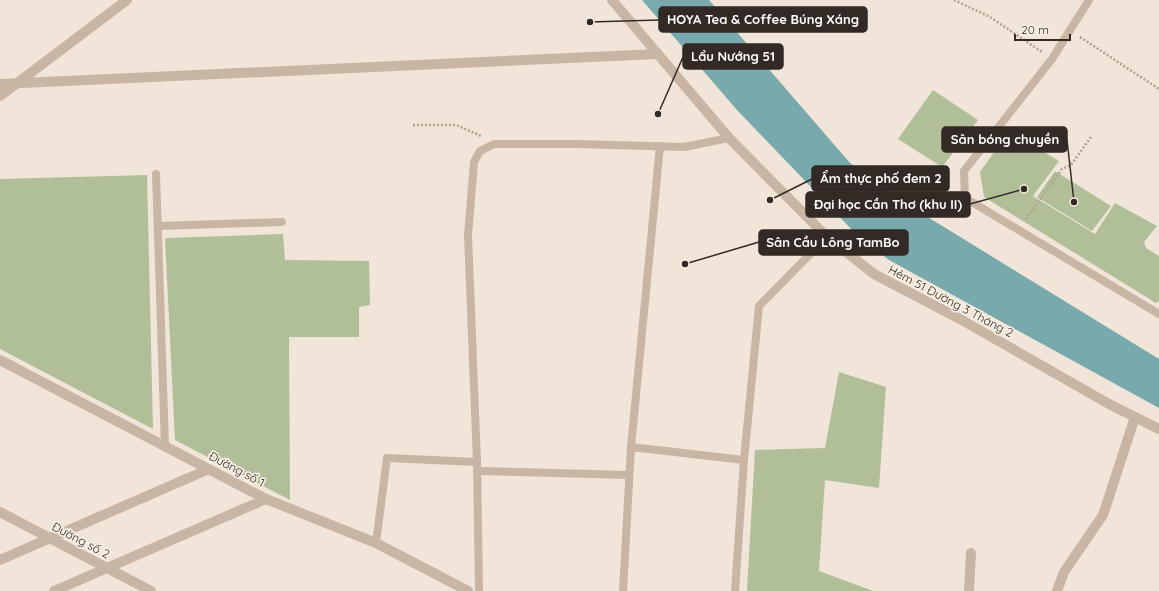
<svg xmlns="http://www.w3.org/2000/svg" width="1159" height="591" viewBox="0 0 1159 591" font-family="Quicksand,sans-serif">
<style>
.green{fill:#b1bf99}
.water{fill:#78a9ac}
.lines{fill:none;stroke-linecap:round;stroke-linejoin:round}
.path{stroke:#b39f8f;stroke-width:2.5;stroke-dasharray:2 2;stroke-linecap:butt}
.service{stroke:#c8b5a4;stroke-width:8}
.minor{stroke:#c8b5a4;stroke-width:10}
.labels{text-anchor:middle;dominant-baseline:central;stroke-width:3.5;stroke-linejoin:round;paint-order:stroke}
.street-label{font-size:12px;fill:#332a26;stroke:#f8efe4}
.leader{fill:none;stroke:#332a26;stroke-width:1.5}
.callout-dot{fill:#332a26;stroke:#f8efe4;stroke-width:1.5}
.callout{fill:#332a26;stroke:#332a26;stroke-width:1.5}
.callout-label{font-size:13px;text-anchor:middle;font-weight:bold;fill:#fff}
</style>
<rect width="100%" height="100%" fill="#f0e5d8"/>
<g class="green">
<path d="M 933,90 L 978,120 L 942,167 L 898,139 Z"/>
<path d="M 1009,131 L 1059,161 L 1033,196 L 1095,234 L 1115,203 L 1157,226 L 1144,242 L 1146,248 L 1159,256 L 1159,301 L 1156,303 L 984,197 L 980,172 Z"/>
<path d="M 1055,171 L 1111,206 L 1092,231 L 1037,197 Z"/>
<path d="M 147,175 L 153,429 L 0,349 L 0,179 Z"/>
<path d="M 283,234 L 285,260 L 369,261 L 370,305 L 359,307 L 359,337 L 289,337 L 290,500 L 175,440 L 165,238 Z"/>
<path d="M 839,372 L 886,387 L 879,488 L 825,480 L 819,571 L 873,591 L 747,591 L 755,450 L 825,448 Z"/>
</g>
<path class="water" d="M 642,0 L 709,0 L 850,163 L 926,216 L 1159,359 L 1159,408 L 889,260 L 856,234 L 737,110 Z"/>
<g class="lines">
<g class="path">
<path d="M 954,0 L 990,17 L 1042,52"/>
<path d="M 1080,37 L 1159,89"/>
<path d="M 413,125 L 456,125 L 481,136"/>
<path d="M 1026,219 L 1062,169 L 1071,165 L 1091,137"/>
</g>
<g class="service">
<path d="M 1089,0 L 1052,59 L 964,171 L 965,198 L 1159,314"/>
<path d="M 156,174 L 165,446"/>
<path d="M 158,226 L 282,222"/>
<path d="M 631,447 L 744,460"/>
<path d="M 477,471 L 629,475"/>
<path d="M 376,543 L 387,458 L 477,462"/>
<path d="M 479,591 L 477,462 L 468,235 L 474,162 L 480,151 L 494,144 L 576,144 L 684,147 L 729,138"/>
<path d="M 623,591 L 631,447 L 660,146"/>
<path d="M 735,591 L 744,460 L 759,306 L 827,237"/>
</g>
<g class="minor">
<path d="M 612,0 L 729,138 L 827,237 L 874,274 L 960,319 L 1109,404 L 1159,429"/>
<path d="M 0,84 L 658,54"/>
<path d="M 0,96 L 127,0"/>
<path d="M 0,360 L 266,499 L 376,543 L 468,591"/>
<path d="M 0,512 L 151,591"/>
<path d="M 0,560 L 209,469"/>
<path d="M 54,591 L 266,499"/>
<path d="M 969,591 L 971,553"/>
<path d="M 1057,591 L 1064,572 L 1103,515 L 1135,417"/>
</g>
</g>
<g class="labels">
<g class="street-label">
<text transform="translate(951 301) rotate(28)">Hẻm 51 Đường 3 Tháng 2</text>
<text transform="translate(237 469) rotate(28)">Đường số 1</text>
<text transform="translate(81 540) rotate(28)">Đường số 2</text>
</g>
</g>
<path class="leader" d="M590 22L659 20M658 114L683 57M1074 202L1067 140M770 200L812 179M1024 189L970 204M685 264L759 242"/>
<g class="callout-dot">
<circle cx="590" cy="22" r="4"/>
<circle cx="658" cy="114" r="4"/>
<circle cx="1074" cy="202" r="4"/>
<circle cx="770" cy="200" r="4"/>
<circle cx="1024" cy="189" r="4"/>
<circle cx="685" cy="264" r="4"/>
</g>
<g class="callout">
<rect x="659" y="7" width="208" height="25" rx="4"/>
<rect x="683" y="44" width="100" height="25" rx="4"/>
<rect x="942" y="127" width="125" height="25" rx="4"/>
<rect x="812" y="166" width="137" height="25" rx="4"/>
<rect x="806" y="192" width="164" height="25" rx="4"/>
<rect x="759" y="230" width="149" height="25" rx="4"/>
</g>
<g class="callout-label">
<text x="763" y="24">HOYA Tea &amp; Coffee Búng Xáng</text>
<text x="733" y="61">Lẩu Nướng 51</text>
<text x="1005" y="144">Sân bóng chuyền</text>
<text x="881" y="183">Ẩm thực phố đem 2</text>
<text x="888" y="209">Đại học Cần Thơ (khu II)</text>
<text x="833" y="247">Sân Cầu Lông TamBo</text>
</g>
<path d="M1015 34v6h55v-6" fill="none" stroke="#332a26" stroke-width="2"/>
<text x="1021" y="34" font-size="12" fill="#332a26" stroke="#f8efe4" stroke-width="3" paint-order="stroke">20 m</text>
</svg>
